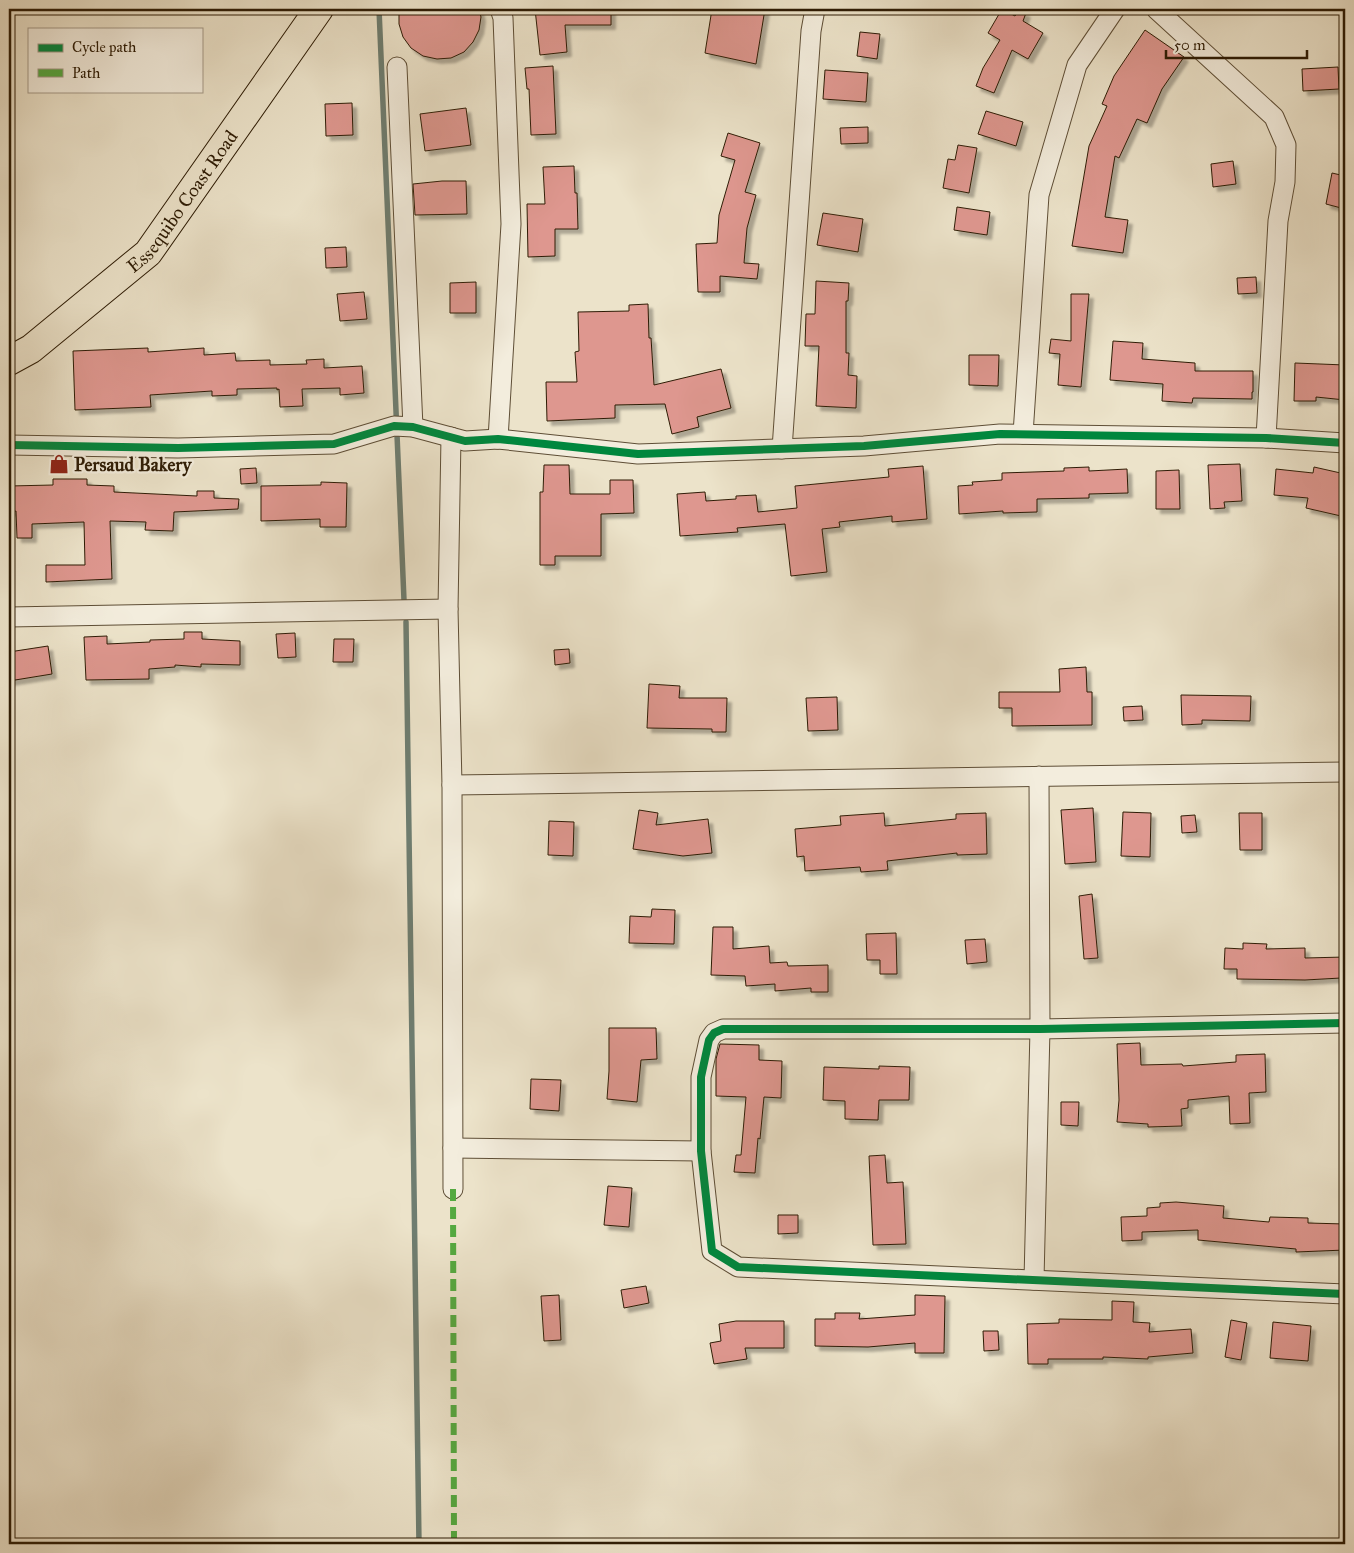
<svg xmlns="http://www.w3.org/2000/svg" width="1354" height="1553" viewBox="0 0 1354 1553" font-family="'IM FELL Great Primer',serif">
<style>
.lines{fill:none;stroke-linecap:round;stroke-linejoin:round}
.stream{stroke:#6e7d70;stroke-width:5.5}
.building{fill:#de978f;stroke:#2e1c05;filter:url(#shadow)}
.minor-casing{stroke:#5e4e36;stroke-width:21}
.primary-casing{stroke:#2e1c05;stroke-width:30}
.minor{stroke:#f3eddd;stroke-width:19}
.primary{stroke:#ece3ca;stroke-width:28}
.quiet{stroke:#54a940;stroke-width:6;stroke-dasharray:12 6;stroke-linecap:butt}
.cycleway-casing{stroke:#f3eddd;stroke-width:11}
.cycleway{stroke:#00873e;stroke-width:8}
.labels{text-anchor:middle;dominant-baseline:central;stroke-width:4.5;stroke-linejoin:round;paint-order:stroke}
.street-label{font-size:19px;fill:#2e1c05;stroke:#f3eddd}
.poi-label{font-size:19px;font-weight:bold;fill:#2e1c05;stroke:#f3eddd;text-anchor:start}
</style>
<defs>
<filter id="shadow"><feDropShadow dx="4.5" dy="4.5" stdDeviation="1" flood-color="#0004"/></filter>
</defs>
<rect width="100%" height="100%" fill="#ece3ca"/>
<filter id="stains"><feTurbulence type="fractalNoise" baseFrequency=".004" numOctaves="4"/><feColorMatrix values="0 0 0 0 .2 0 0 0 0 .09 0 0 0 0 .02 0 0 0 .5 -.17"/></filter>
<radialGradient id="worn" r=".72"><stop offset=".6" stop-color="#630" stop-opacity="0"/><stop offset="1" stop-color="#630" stop-opacity=".3"/></radialGradient>
<g class="lines">
<g class="stream">
<path d="M 379,9 L 404,600"/>
<path d="M 406,622 L 419,1544"/>
</g>
</g>
<g class="building">
<path d="M 399,9 L 479,9 L 481,17 L 479,30 L 473,42 L 464,52 L 451,58 L 437,59 L 423,56 L 411,48 L 403,37 L 399,24 Z"/>
<path d="M 535,9 L 611,9 L 611,25 L 565,25 L 567,52 L 540,55 Z"/>
<path d="M 712,9 L 765,9 L 756,64 L 705,53 Z"/>
<path d="M 1002,9 L 1015,16 L 1019,10 L 1026,13 L 1023,21 L 1043,33 L 1028,59 L 1012,50 L 994,93 L 976,86 L 983,68 L 1000,40 L 988,33 Z"/>
<path d="M 1145,30 L 1184,57 L 1162,89 L 1147,123 L 1137,119 L 1119,158 L 1115,156 L 1105,217 L 1128,220 L 1123,253 L 1072,246 L 1089,146 L 1107,106 L 1102,104 L 1114,76 Z"/>
<path d="M 860,32 L 880,34 L 877,59 L 857,56 Z"/>
<path d="M 553,66 L 556,134 L 531,135 L 529,89 L 527,89 L 525,68 Z"/>
<path d="M 1338,67 L 1339,89 L 1303,91 L 1302,69 Z"/>
<path d="M 825,70 L 868,73 L 866,102 L 823,99 Z"/>
<path d="M 352,103 L 353,135 L 326,136 L 325,104 Z"/>
<path d="M 466,108 L 471,145 L 425,151 L 420,114 Z"/>
<path d="M 986,111 L 1023,122 L 1016,146 L 978,134 Z"/>
<path d="M 868,127 L 868,143 L 841,144 L 840,128 Z"/>
<path d="M 728,133 L 760,143 L 745,192 L 756,195 L 747,228 L 744,263 L 759,264 L 757,279 L 720,276 L 720,292 L 698,292 L 696,244 L 717,243 L 719,215 L 735,160 L 721,156 Z"/>
<path d="M 958,145 L 977,148 L 969,193 L 943,188 L 948,159 L 955,160 Z"/>
<path d="M 1233,161 L 1236,184 L 1213,187 L 1211,164 Z"/>
<path d="M 574,166 L 575,193 L 577,193 L 578,229 L 555,229 L 555,256 L 528,257 L 527,204 L 545,204 L 543,167 Z"/>
<path d="M 1332,173 L 1345,176 L 1345,209 L 1326,204 Z"/>
<path d="M 442,181 L 466,181 L 467,214 L 415,215 L 413,184 Z"/>
<path d="M 957,207 L 990,212 L 987,235 L 954,230 Z"/>
<path d="M 823,213 L 863,219 L 858,252 L 817,245 Z"/>
<path d="M 346,247 L 347,267 L 326,268 L 325,248 Z"/>
<path d="M 1256,277 L 1257,293 L 1238,294 L 1237,278 Z"/>
<path d="M 816,281 L 849,283 L 848,301 L 846,301 L 846,353 L 849,353 L 848,375 L 857,376 L 856,408 L 816,406 L 819,346 L 805,346 L 806,314 L 815,314 Z"/>
<path d="M 476,282 L 476,313 L 450,313 L 450,283 Z"/>
<path d="M 364,292 L 367,319 L 340,321 L 337,294 Z"/>
<path d="M 1071,294 L 1089,294 L 1081,387 L 1058,385 L 1060,354 L 1049,353 L 1051,339 L 1071,341 Z"/>
<path d="M 648,304 L 649,338 L 651,338 L 654,385 L 721,369 L 731,408 L 697,417 L 699,427 L 672,434 L 665,404 L 615,405 L 615,418 L 547,421 L 546,382 L 577,382 L 575,352 L 579,351 L 578,312 L 629,311 L 629,305 Z"/>
<path d="M 1113,341 L 1143,343 L 1142,359 L 1195,363 L 1195,371 L 1253,371 L 1253,392 L 1252,392 L 1252,399 L 1193,398 L 1192,403 L 1162,401 L 1163,384 L 1110,380 Z"/>
<path d="M 148,348 L 148,352 L 204,348 L 204,355 L 235,353 L 236,361 L 270,360 L 270,365 L 307,364 L 306,360 L 324,359 L 324,368 L 362,366 L 364,393 L 340,395 L 340,388 L 302,389 L 303,406 L 280,407 L 279,389 L 277,390 L 277,388 L 237,389 L 237,395 L 212,396 L 212,391 L 150,395 L 151,407 L 75,410 L 73,351 Z"/>
<path d="M 969,355 L 999,355 L 998,386 L 969,385 Z"/>
<path d="M 1295,363 L 1345,365 L 1345,400 L 1316,397 L 1316,401 L 1294,401 Z"/>
<path d="M 1240,464 L 1242,501 L 1224,502 L 1225,508 L 1210,509 L 1208,465 Z"/>
<path d="M 544,465 L 569,465 L 570,494 L 610,494 L 610,480 L 633,480 L 634,513 L 601,514 L 601,556 L 555,556 L 555,565 L 540,565 L 540,492 L 543,492 Z"/>
<path d="M 923,466 L 927,519 L 892,522 L 892,516 L 839,522 L 840,527 L 822,529 L 827,572 L 791,576 L 785,524 L 737,528 L 738,532 L 680,536 L 677,494 L 705,492 L 706,501 L 736,499 L 736,496 L 756,495 L 758,512 L 797,508 L 795,486 L 889,477 L 888,469 Z"/>
<path d="M 1089,467 L 1089,471 L 1127,469 L 1128,493 L 1089,494 L 1089,498 L 1037,499 L 1037,512 L 1003,513 L 1003,511 L 959,514 L 958,486 L 973,485 L 972,482 L 1002,480 L 1002,473 L 1064,471 L 1064,468 Z"/>
<path d="M 1314,467 L 1345,474 L 1345,495 L 1341,516 L 1306,508 L 1308,498 L 1274,495 L 1276,469 L 1313,473 Z"/>
<path d="M 256,468 L 257,483 L 241,484 L 240,469 Z"/>
<path d="M 1179,470 L 1180,509 L 1156,509 L 1156,471 Z"/>
<path d="M 53,479 L 87,479 L 87,485 L 114,486 L 114,492 L 197,496 L 197,491 L 214,491 L 214,498 L 239,499 L 238,509 L 174,512 L 173,531 L 145,530 L 146,522 L 110,521 L 112,579 L 46,582 L 46,565 L 85,565 L 84,522 L 32,524 L 32,538 L 17,538 L 16,511 L 9,512 L 9,486 L 53,485 Z"/>
<path d="M 321,482 L 347,483 L 346,527 L 320,527 L 320,519 L 261,521 L 261,486 L 321,485 Z"/>
<path d="M 184,632 L 202,632 L 202,639 L 240,641 L 240,665 L 201,664 L 201,667 L 175,665 L 175,667 L 149,669 L 149,679 L 86,680 L 84,637 L 107,636 L 107,644 L 150,642 L 150,640 L 184,639 Z"/>
<path d="M 295,633 L 296,657 L 278,658 L 276,634 Z"/>
<path d="M 334,639 L 354,639 L 353,662 L 333,662 Z"/>
<path d="M 48,646 L 52,674 L 9,681 L 9,652 Z"/>
<path d="M 569,649 L 570,663 L 555,665 L 554,650 Z"/>
<path d="M 1086,667 L 1087,692 L 1092,692 L 1092,725 L 1012,726 L 1012,708 L 999,708 L 999,692 L 1060,692 L 1059,669 Z"/>
<path d="M 649,684 L 680,686 L 679,698 L 727,698 L 726,732 L 712,732 L 712,729 L 647,728 Z"/>
<path d="M 1181,695 L 1251,696 L 1250,721 L 1202,720 L 1202,724 L 1182,725 Z"/>
<path d="M 837,697 L 838,730 L 808,731 L 806,698 Z"/>
<path d="M 1142,706 L 1143,720 L 1124,721 L 1123,707 Z"/>
<path d="M 1093,808 L 1096,862 L 1065,864 L 1061,810 Z"/>
<path d="M 639,810 L 658,813 L 656,825 L 708,819 L 712,853 L 683,856 L 633,849 Z"/>
<path d="M 1123,812 L 1151,813 L 1150,857 L 1121,856 Z"/>
<path d="M 884,813 L 885,826 L 956,819 L 956,814 L 986,813 L 987,854 L 957,855 L 957,853 L 887,861 L 888,870 L 861,872 L 860,867 L 805,871 L 804,856 L 797,857 L 795,829 L 841,825 L 840,816 Z"/>
<path d="M 1239,813 L 1262,813 L 1262,850 L 1240,850 Z"/>
<path d="M 1195,815 L 1197,832 L 1182,833 L 1181,816 Z"/>
<path d="M 549,821 L 574,822 L 573,856 L 548,855 Z"/>
<path d="M 1092,894 L 1098,958 L 1084,959 L 1079,896 Z"/>
<path d="M 652,909 L 675,910 L 674,944 L 629,943 L 630,916 L 651,917 Z"/>
<path d="M 713,927 L 733,927 L 733,949 L 769,946 L 770,963 L 787,962 L 788,966 L 828,965 L 828,992 L 811,992 L 811,988 L 775,991 L 775,984 L 746,986 L 745,976 L 711,975 Z"/>
<path d="M 896,933 L 897,974 L 880,974 L 880,960 L 867,960 L 866,934 Z"/>
<path d="M 985,939 L 987,962 L 967,964 L 965,940 Z"/>
<path d="M 1243,943 L 1267,944 L 1266,949 L 1305,948 L 1305,958 L 1345,957 L 1345,975 L 1341,975 L 1341,978 L 1305,980 L 1237,979 L 1237,969 L 1224,969 L 1225,948 L 1243,949 Z"/>
<path d="M 609,1028 L 656,1028 L 657,1059 L 641,1060 L 637,1102 L 607,1099 L 609,1071 Z"/>
<path d="M 1140,1043 L 1141,1065 L 1182,1064 L 1183,1066 L 1236,1062 L 1236,1055 L 1265,1054 L 1266,1092 L 1249,1093 L 1250,1123 L 1230,1124 L 1229,1096 L 1188,1100 L 1188,1108 L 1181,1109 L 1182,1126 L 1148,1127 L 1148,1124 L 1117,1122 L 1119,1100 L 1117,1044 Z"/>
<path d="M 720,1044 L 759,1045 L 759,1060 L 782,1061 L 781,1098 L 764,1097 L 760,1139 L 758,1138 L 755,1173 L 734,1172 L 736,1155 L 741,1155 L 746,1097 L 716,1096 L 716,1059 Z"/>
<path d="M 879,1066 L 910,1067 L 909,1100 L 879,1100 L 878,1120 L 845,1119 L 845,1101 L 823,1100 L 824,1067 L 879,1069 Z"/>
<path d="M 531,1079 L 561,1080 L 559,1111 L 530,1109 Z"/>
<path d="M 1061,1102 L 1079,1102 L 1078,1126 L 1061,1125 Z"/>
<path d="M 885,1155 L 887,1183 L 903,1182 L 906,1244 L 873,1245 L 869,1156 Z"/>
<path d="M 608,1186 L 632,1188 L 629,1227 L 604,1225 Z"/>
<path d="M 1176,1202 L 1224,1206 L 1223,1218 L 1269,1222 L 1270,1217 L 1308,1218 L 1308,1223 L 1345,1224 L 1345,1250 L 1296,1252 L 1296,1249 L 1198,1240 L 1198,1230 L 1142,1232 L 1142,1240 L 1122,1241 L 1121,1217 L 1147,1216 L 1147,1208 L 1160,1207 L 1160,1203 Z"/>
<path d="M 778,1215 L 798,1215 L 798,1233 L 778,1234 Z"/>
<path d="M 646,1286 L 649,1303 L 624,1308 L 621,1290 Z"/>
<path d="M 559,1295 L 561,1340 L 544,1341 L 541,1296 Z"/>
<path d="M 915,1295 L 945,1296 L 944,1353 L 915,1353 L 915,1343 L 868,1347 L 815,1346 L 815,1319 L 835,1319 L 835,1313 L 860,1313 L 859,1319 L 915,1315 Z"/>
<path d="M 1112,1301 L 1134,1302 L 1133,1322 L 1150,1323 L 1149,1332 L 1191,1329 L 1193,1353 L 1148,1357 L 1148,1359 L 1103,1357 L 1103,1359 L 1048,1359 L 1048,1364 L 1028,1364 L 1027,1324 L 1059,1323 L 1059,1319 L 1112,1320 Z"/>
<path d="M 1231,1320 L 1247,1323 L 1241,1360 L 1225,1357 Z"/>
<path d="M 736,1321 L 784,1321 L 784,1348 L 745,1348 L 747,1359 L 714,1364 L 710,1343 L 721,1341 L 719,1324 Z"/>
<path d="M 1273,1322 L 1311,1326 L 1308,1361 L 1270,1358 Z"/>
<path d="M 983,1331 L 998,1331 L 999,1350 L 984,1351 Z"/>
</g>
<g class="lines">
<defs>
<g id="minor">
<path d="M 1156,9 L 1274,117 L 1286,145 L 1285,182 L 1278,221 L 1266,438"/>
<path d="M 397,67 L 413,427"/>
<path d="M 1023,434 L 1039,195 L 1077,65 L 1115,9"/>
<path d="M 451,437 L 448,609 L 452,785 L 453,1189"/>
<path d="M 498,439 L 511,224 L 503,18 L 500,9"/>
<path d="M 9,445 L 178,448 L 334,444 L 394,426 L 413,427 L 465,441 L 498,439 L 638,454 L 864,446 L 1000,434 L 1266,438 L 1345,443"/>
<path d="M 782,449 L 811,31 L 815,9"/>
<path d="M 9,617 L 448,609"/>
<path d="M 452,785 L 1345,772"/>
<path d="M 1345,1023 L 1040,1029 L 723,1029 L 714,1033 L 709,1040 L 701,1077 L 701,1151 L 712,1251 L 738,1267 L 1345,1294"/>
<path d="M 453,1148 L 701,1151"/>
<path d="M 1034,1280 L 1040,1029 L 1039,776"/>
</g>
<g id="primary">
<path id="s1" d="M 9,361 L 31,349 L 148,253 L 319,9"/>
</g>
</defs>
<use href="#minor" class="minor-casing"/>
<use href="#primary" class="primary-casing"/>
<use href="#minor" class="minor"/>
<use href="#primary" class="primary"/>
<path class="quiet" d="M 453,1189 L 454,1544"/>
<defs>
<g id="cycleway">
<path d="M 9,445 L 178,448 L 334,444 L 394,426 L 413,427 L 465,441 L 498,439 L 638,454 L 864,446 L 1000,434 L 1266,438 L 1345,443"/>
<path d="M 1345,1023 L 1040,1029 L 723,1029 L 714,1033 L 709,1040 L 701,1077 L 701,1151 L 712,1251 L 738,1267 L 1345,1294"/>
</g>
</defs>
<use href="#cycleway" class="cycleway-casing"/>
<use href="#cycleway" class="cycleway"/>
</g>
<defs>
<symbol id="shop-bare" viewBox="-9 -9 18 18"><path d="M-5-2.5h2.3a2.7 3.5 0 0 1 5.4 0H5L5.5 6h-11ZM-1.5-2.5h3a1.5 2.3 0 0 0-3 0Z" fill="#8f2418" stroke="#f3eddd" stroke-width="2.5" paint-order="stroke"/></symbol>
</defs>
<g fill-rule="evenodd">
<use href="#shop-bare" x="45" y="450" width="28" height="28"/>
</g>
<g class="labels">
<g class="street-label">
<text stroke="none"><textPath href="#s1" startOffset="238">Essequibo Coast Road</textPath></text>
</g>
<g class="poi-label">
<text x="74" y="464">Persaud Bakery</text>
</g>
</g>
<rect width="1354" height="1553" fill="none" stroke="#ece3ca" stroke-width="30"/>
<rect x="10" y="10" width="1334" height="1533" fill="none" stroke="#2e1c05" stroke-width="2.5"/>
<rect x="15" y="15" width="1324" height="1523" fill="none" stroke="#2e1c05"/>
<rect x="28" y="28" width="175" height="65" fill="#f3eddd" stroke="#a49987"/>
<rect x="38" y="44" width="25" height="8" fill="#00873e" stroke="#a49987"/>
<text x="72" y="52" font-size="15" fill="#2e1c05">Cycle path</text>
<rect x="38" y="69" width="25" height="8" fill="#54a940" stroke="#a49987"/>
<text x="72" y="78" font-size="15" fill="#2e1c05">Path</text>
<path d="M1166 50v8h141v-8" fill="none" stroke="#2e1c05" stroke-width="2.5"/>
<text x="1174" y="50" font-size="15" fill="#2e1c05" stroke="#f3eddd" stroke-width="4" paint-order="stroke">50 m</text>
<rect width="100%" height="100%" filter="url(#stains)"/>
<rect width="100%" height="100%" fill="url(#worn)"/>
</svg>
